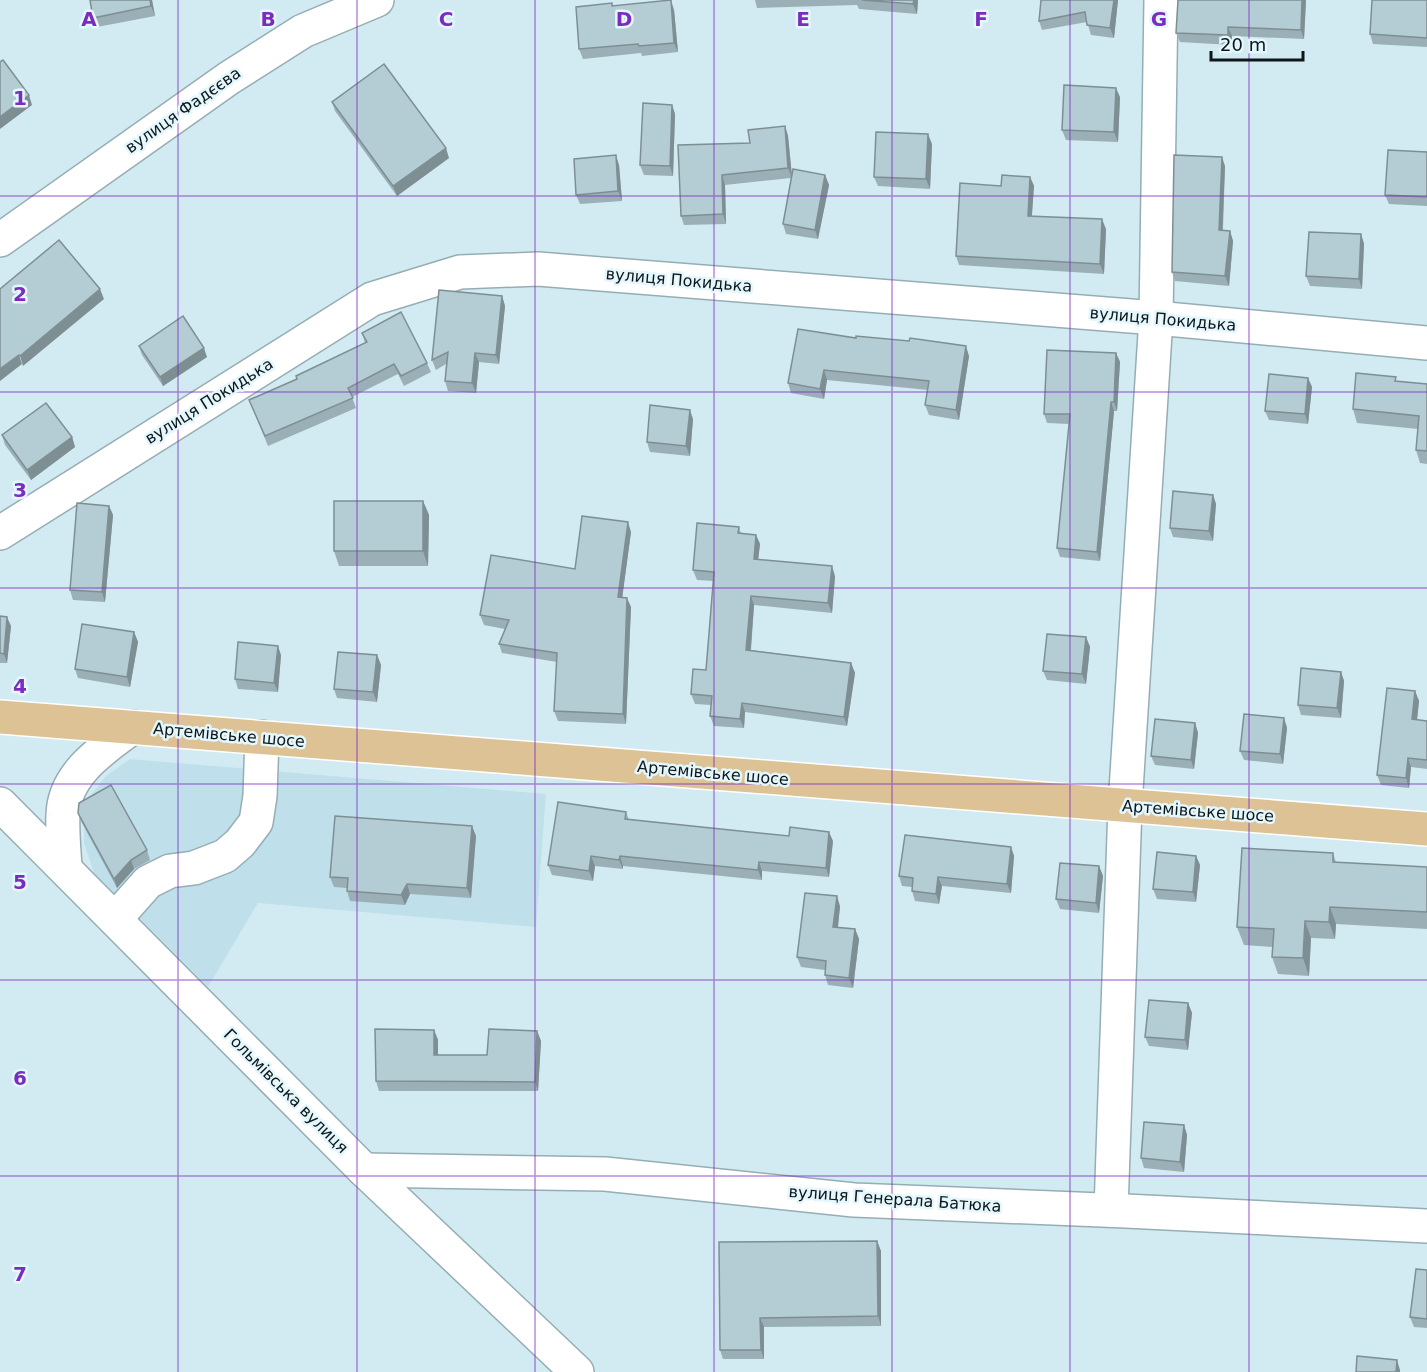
<svg xmlns="http://www.w3.org/2000/svg" width="1427" height="1372" viewBox="0 0 1427 1372" font-family="'DejaVu Sans',sans-serif">
<style>
.built{fill:#bfe0ea}
.lines{fill:none;stroke-linecap:round;stroke-linejoin:round}
.minor-casing{stroke:#96adb4;stroke-width:36}
.major-casing{stroke:#fff;stroke-width:36}
.minor{stroke:#fff;stroke-width:33}
.major{stroke:#dcc295;stroke-width:33}
.wall{fill:#9bafb6}
.shaded-wall{fill:#7e8f94}
.building{fill:#b4ccd4;stroke:#7e8f94;stroke-width:1.5}
.grid{fill:none;stroke:#7b2cbf;stroke-width:1.5;stroke-opacity:0.55}
.labels{text-anchor:middle;dominant-baseline:central;stroke-width:5;stroke-linejoin:round;paint-order:stroke}
.street-label{font-size:16px;fill:#0e1619;stroke:#e3f7fd}
.grid-label{font-size:20px;text-anchor:middle;font-weight:bold;fill:#7b2cbf;stroke:#e3f7fd;stroke-width:5;stroke-linejoin:round;paint-order:stroke}
</style>
<rect width="100%" height="100%" fill="#d2ebf2"/>
<path class="built" d="M 130,759 L 546,794 L 536,927 L 258,903 L 208,987 L 94,873 L 84,843 L 85,803 L 106,776 Z"/>
<g class="lines">
<defs>
<g id="minor">
<path d="M 0,240 L 229,78 L 303,31 L 377,0"/>
<path d="M 0,533 L 372,299 L 460,272 L 538,269 L 1156,318 L 1427,343"/>
<path d="M 0,804 L 364,1170 L 577,1372"/>
<path d="M 65,867 C 64,850 62,832 63,815 C 64,774 103,749 133,727"/>
<path d="M 116,918 L 148,882 L 170,871 L 194,868 L 225,856 L 240,843 L 256,822 L 260,796 L 262,737"/>
<path d="M 364,1170 L 605,1174 L 854,1200 L 1126,1211 L 1427,1226"/>
<path d="M 1111,1210 L 1125,806 L 1156,318 L 1161,0"/>
</g>
<path id="major" d="M 0,717 L 1427,829"/>
</defs>
<use href="#minor" class="minor-casing"/>
<use href="#major" class="major-casing"/>
<use href="#minor" class="minor"/>
<use href="#major" class="major"/>
</g>
<g class="wall">
<path d="M 152,0 L 155,16 L 97,27 L 93,18 Z"/>
<path d="M 755,0 L 918,0 L 917,14 L 859,9 L 857,5 L 757,8 Z"/>
<path d="M 1041,0 L 1118,0 L 1114,38 L 1091,35 L 1087,22 L 1042,30 L 1039,21 Z"/>
<path d="M 1306,0 L 1304,39 L 1232,36 L 1232,45 L 1180,42 L 1176,33 Z"/>
<path d="M 1427,0 L 1427,47 L 1373,44 L 1370,34 Z"/>
<path d="M 612,3 L 613,6 L 674,10 L 678,52 L 642,56 L 641,53 L 583,59 L 579,49 Z"/>
<path d="M 1120,97 L 1118,142 L 1066,140 L 1062,130 Z"/>
<path d="M 332,102 L 449,158 L 397,196 L 335,111 Z"/>
<path d="M 672,105 L 675,114 L 673,176 L 644,175 L 640,165 Z"/>
<path d="M 785,126 L 788,136 L 792,175 L 825,175 L 829,185 L 818,239 L 786,234 L 783,224 L 791,178 L 725,185 L 726,224 L 684,225 L 681,216 L 750,143 Z"/>
<path d="M 932,144 L 930,189 L 878,186 L 874,177 Z"/>
<path d="M 1427,152 L 1427,206 L 1389,204 L 1385,195 Z"/>
<path d="M 619,165 L 622,201 L 580,204 L 576,195 Z"/>
<path d="M 1225,166 L 1223,230 L 1230,231 L 1233,241 L 1229,286 L 1175,281 L 1172,272 Z"/>
<path d="M 1030,177 L 1034,186 L 1032,216 L 1106,229 L 1104,274 L 959,265 L 956,256 Z"/>
<path d="M 1361,234 L 1364,244 L 1362,289 L 1310,286 L 1306,276 Z"/>
<path d="M 502,296 L 505,306 L 499,364 L 479,362 L 476,393 L 448,391 L 445,381 L 446,364 L 436,370 L 432,360 Z"/>
<path d="M 362,333 L 427,363 L 431,372 L 404,386 L 398,374 L 352,397 L 356,408 L 268,446 L 249,400 L 297,379 L 365,343 Z"/>
<path d="M 856,338 L 969,356 L 959,420 L 929,415 L 925,405 L 928,390 L 827,380 L 824,399 L 791,393 L 788,383 Z"/>
<path d="M 139,346 L 207,357 L 163,386 L 142,355 Z"/>
<path d="M 1116,353 L 1120,362 L 1117,411 L 1114,411 L 1100,561 L 1060,557 L 1057,548 L 1069,424 L 1047,423 L 1044,414 Z"/>
<path d="M 1308,378 L 1312,387 L 1308,424 L 1269,420 L 1265,411 Z"/>
<path d="M 1397,381 L 1427,384 L 1427,464 L 1420,463 L 1416,450 L 1418,429 L 1357,423 L 1353,409 Z"/>
<path d="M 693,419 L 690,456 L 650,452 L 647,442 Z"/>
<path d="M 2,435 L 72,437 L 75,447 L 31,480 L 5,445 Z"/>
<path d="M 1213,495 L 1216,504 L 1213,541 L 1173,537 L 1170,528 Z"/>
<path d="M 423,501 L 429,515 L 428,566 L 339,566 L 334,551 Z"/>
<path d="M 109,506 L 113,515 L 105,602 L 73,600 L 70,590 Z"/>
<path d="M 739,527 L 741,534 L 756,535 L 760,544 L 758,560 L 835,576 L 832,613 L 754,605 L 751,650 L 851,663 L 855,673 L 847,726 L 745,712 L 744,728 L 714,726 L 710,716 L 711,705 L 695,704 L 691,694 L 706,670 L 714,581 L 697,580 L 693,570 Z"/>
<path d="M 631,532 L 622,598 L 631,607 L 626,724 L 558,721 L 554,711 L 557,662 L 502,653 L 499,644 L 505,629 L 484,625 L 480,615 L 575,569 Z"/>
<path d="M 0,616 L 11,626 L 7,663 L 0,663 Z"/>
<path d="M 134,632 L 138,642 L 130,687 L 78,678 L 75,669 Z"/>
<path d="M 1086,637 L 1090,647 L 1086,684 L 1047,680 L 1043,671 Z"/>
<path d="M 281,655 L 278,692 L 238,689 L 235,679 Z"/>
<path d="M 377,655 L 381,665 L 377,702 L 337,698 L 334,689 Z"/>
<path d="M 1341,672 L 1344,681 L 1341,718 L 1301,715 L 1298,705 Z"/>
<path d="M 1415,691 L 1419,701 L 1417,720 L 1427,721 L 1427,769 L 1411,767 L 1409,788 L 1381,785 L 1377,775 Z"/>
<path d="M 1284,718 L 1287,728 L 1283,764 L 1244,760 L 1240,751 Z"/>
<path d="M 1195,723 L 1198,733 L 1194,769 L 1155,765 L 1151,756 Z"/>
<path d="M 626,812 L 629,820 L 833,841 L 829,877 L 762,871 L 762,880 L 623,866 L 623,869 L 595,866 L 593,881 L 552,875 L 548,865 Z"/>
<path d="M 78,813 L 147,850 L 150,860 L 134,869 L 117,888 L 82,823 Z"/>
<path d="M 476,836 L 471,898 L 410,894 L 405,905 L 350,901 L 347,891 L 347,888 L 334,887 L 330,877 Z"/>
<path d="M 1011,847 L 1014,856 L 1011,893 L 942,886 L 939,904 L 915,901 L 912,891 L 912,887 L 902,886 L 899,876 Z"/>
<path d="M 1333,853 L 1336,862 L 1427,867 L 1427,929 L 1336,924 L 1335,939 L 1311,938 L 1309,976 L 1278,974 L 1272,957 L 1273,947 L 1244,945 L 1237,927 Z"/>
<path d="M 1196,856 L 1200,865 L 1196,902 L 1157,899 L 1153,889 Z"/>
<path d="M 1099,866 L 1103,876 L 1099,913 L 1060,909 L 1056,899 Z"/>
<path d="M 840,906 L 838,927 L 855,929 L 859,939 L 853,988 L 828,985 L 825,975 L 825,970 L 801,967 L 797,957 Z"/>
<path d="M 1188,1003 L 1192,1013 L 1188,1050 L 1149,1046 L 1145,1037 Z"/>
<path d="M 434,1030 L 438,1040 L 438,1055 L 487,1055 L 537,1031 L 541,1041 L 538,1091 L 379,1091 L 376,1081 Z"/>
<path d="M 1184,1125 L 1187,1135 L 1184,1172 L 1144,1168 L 1141,1158 Z"/>
<path d="M 877,1241 L 881,1251 L 881,1326 L 764,1327 L 764,1359 L 723,1359 L 720,1350 L 719,1242 Z"/>
<path d="M 1427,1270 L 1427,1328 L 1414,1327 L 1410,1317 Z"/>
</g>
<g class="shaded-wall">
<path d="M 150,0 L 152,0 L 155,16 L 151,6 Z"/>
<path d="M 671,0 L 674,10 L 678,52 L 674,43 Z"/>
<path d="M 914,0 L 918,0 L 917,14 L 913,4 Z"/>
<path d="M 1114,0 L 1118,0 L 1114,38 L 1110,28 Z"/>
<path d="M 1302,0 L 1306,0 L 1304,39 L 1301,30 Z"/>
<path d="M 1228,27 L 1232,36 L 1232,45 L 1228,35 Z"/>
<path d="M 1116,88 L 1120,97 L 1118,142 L 1114,132 Z"/>
<path d="M 29,95 L 32,105 L 0,129 L 0,117 Z"/>
<path d="M 672,105 L 675,114 L 673,176 L 670,166 Z"/>
<path d="M 785,126 L 788,136 L 792,178 L 788,168 Z"/>
<path d="M 928,134 L 932,144 L 930,189 L 926,179 Z"/>
<path d="M 446,148 L 449,158 L 397,196 L 393,186 Z"/>
<path d="M 616,155 L 619,165 L 622,201 L 618,191 Z"/>
<path d="M 1222,157 L 1225,166 L 1222,240 L 1219,230 Z"/>
<path d="M 722,175 L 725,185 L 726,224 L 723,214 Z"/>
<path d="M 825,175 L 829,185 L 818,239 L 815,230 Z"/>
<path d="M 1030,177 L 1034,186 L 1031,225 L 1028,216 Z"/>
<path d="M 1102,219 L 1106,229 L 1104,274 L 1100,264 Z"/>
<path d="M 1230,231 L 1233,241 L 1229,286 L 1225,276 Z"/>
<path d="M 1361,234 L 1364,244 L 1362,289 L 1359,279 Z"/>
<path d="M 100,289 L 104,299 L 23,366 L 20,356 Z"/>
<path d="M 502,296 L 505,306 L 499,364 L 496,355 Z"/>
<path d="M 966,346 L 969,356 L 959,420 L 956,410 Z"/>
<path d="M 204,348 L 207,357 L 163,386 L 160,377 Z"/>
<path d="M 475,353 L 479,362 L 476,393 L 472,383 Z"/>
<path d="M 1116,353 L 1120,362 L 1117,411 L 1114,402 Z"/>
<path d="M 19,355 L 22,364 L 0,381 L 0,369 Z"/>
<path d="M 824,370 L 827,380 L 824,399 L 820,389 Z"/>
<path d="M 1308,378 L 1312,387 L 1308,424 L 1305,414 Z"/>
<path d="M 1111,402 L 1114,411 L 1100,561 L 1097,552 Z"/>
<path d="M 690,410 L 693,419 L 690,456 L 686,446 Z"/>
<path d="M 72,437 L 75,447 L 31,480 L 27,470 Z"/>
<path d="M 1213,495 L 1216,504 L 1213,541 L 1209,531 Z"/>
<path d="M 423,501 L 429,515 L 428,566 L 423,551 Z"/>
<path d="M 109,506 L 113,515 L 105,602 L 102,592 Z"/>
<path d="M 628,522 L 631,532 L 621,607 L 618,597 Z"/>
<path d="M 756,535 L 760,544 L 757,569 L 754,559 Z"/>
<path d="M 832,566 L 835,576 L 832,613 L 828,603 Z"/>
<path d="M 751,596 L 754,605 L 750,659 L 746,650 Z"/>
<path d="M 627,598 L 631,607 L 626,724 L 623,714 Z"/>
<path d="M 7,617 L 11,626 L 7,663 L 4,654 Z"/>
<path d="M 134,632 L 138,642 L 130,687 L 127,677 Z"/>
<path d="M 1086,637 L 1090,647 L 1086,684 L 1082,674 Z"/>
<path d="M 278,646 L 281,655 L 278,692 L 274,683 Z"/>
<path d="M 377,655 L 381,665 L 377,702 L 373,692 Z"/>
<path d="M 851,663 L 855,673 L 847,726 L 844,717 Z"/>
<path d="M 1341,672 L 1344,681 L 1341,718 L 1337,708 Z"/>
<path d="M 1415,691 L 1419,701 L 1416,729 L 1412,719 Z"/>
<path d="M 742,703 L 745,712 L 744,728 L 740,719 Z"/>
<path d="M 1284,718 L 1287,728 L 1283,764 L 1280,754 Z"/>
<path d="M 1195,723 L 1198,733 L 1194,769 L 1191,760 Z"/>
<path d="M 1408,758 L 1411,767 L 1409,788 L 1406,778 Z"/>
<path d="M 472,826 L 476,836 L 471,898 L 467,888 Z"/>
<path d="M 829,832 L 833,841 L 829,877 L 826,868 Z"/>
<path d="M 1011,847 L 1014,856 L 1011,893 L 1007,884 Z"/>
<path d="M 591,856 L 595,866 L 593,881 L 589,871 Z"/>
<path d="M 620,856 L 623,866 L 623,869 L 619,860 Z"/>
<path d="M 1196,856 L 1200,865 L 1196,902 L 1193,892 Z"/>
<path d="M 131,860 L 134,869 L 117,888 L 114,879 Z"/>
<path d="M 759,862 L 762,871 L 762,880 L 758,870 Z"/>
<path d="M 1099,866 L 1103,876 L 1099,913 L 1096,903 Z"/>
<path d="M 938,877 L 942,886 L 939,904 L 936,894 Z"/>
<path d="M 407,884 L 410,894 L 405,905 L 401,895 Z"/>
<path d="M 837,896 L 840,906 L 837,936 L 833,927 Z"/>
<path d="M 1330,907 L 1336,924 L 1335,939 L 1329,922 Z"/>
<path d="M 1305,921 L 1311,938 L 1309,976 L 1303,958 Z"/>
<path d="M 855,929 L 859,939 L 853,988 L 849,978 Z"/>
<path d="M 1188,1003 L 1192,1013 L 1188,1050 L 1185,1040 Z"/>
<path d="M 434,1030 L 438,1040 L 438,1065 L 434,1055 Z"/>
<path d="M 537,1031 L 541,1041 L 538,1091 L 535,1082 Z"/>
<path d="M 1184,1125 L 1187,1135 L 1184,1172 L 1180,1162 Z"/>
<path d="M 877,1241 L 881,1251 L 881,1326 L 878,1316 Z"/>
<path d="M 760,1318 L 764,1327 L 764,1359 L 761,1350 Z"/>
<path d="M 1397,1360 L 1400,1370 L 1400,1372 L 1396,1372 Z"/>
</g>
<g class="building">
<path d="M 90,0 L 150,0 L 151,6 L 93,18 Z"/>
<path d="M 671,0 L 674,43 L 639,46 L 638,44 L 579,49 L 576,7 L 612,3 L 612,6 Z"/>
<path d="M 862,0 L 914,0 L 913,4 Z"/>
<path d="M 1041,0 L 1114,0 L 1110,28 L 1087,25 L 1085,12 L 1039,21 Z"/>
<path d="M 1178,0 L 1302,0 L 1301,30 L 1228,27 L 1228,35 L 1176,33 Z"/>
<path d="M 1372,0 L 1427,0 L 1427,38 L 1370,34 Z"/>
<path d="M 3,60 L 29,95 L 0,117 L 0,62 Z"/>
<path d="M 384,64 L 446,148 L 393,186 L 332,102 Z"/>
<path d="M 1064,85 L 1116,88 L 1114,132 L 1062,130 Z"/>
<path d="M 643,103 L 672,105 L 670,166 L 640,165 Z"/>
<path d="M 785,126 L 788,168 L 722,175 L 723,214 L 681,216 L 678,145 L 750,143 L 748,130 Z"/>
<path d="M 876,132 L 928,134 L 926,179 L 874,177 Z"/>
<path d="M 1388,150 L 1427,152 L 1427,197 L 1385,195 Z"/>
<path d="M 616,155 L 618,191 L 576,195 L 574,159 Z"/>
<path d="M 1174,155 L 1222,157 L 1219,230 L 1230,231 L 1225,276 L 1172,272 Z"/>
<path d="M 793,169 L 825,175 L 815,230 L 783,224 Z"/>
<path d="M 1002,175 L 1030,177 L 1028,216 L 1102,219 L 1100,264 L 956,256 L 960,183 L 1001,186 Z"/>
<path d="M 1309,232 L 1361,234 L 1359,279 L 1306,276 Z"/>
<path d="M 59,240 L 100,289 L 20,356 L 19,355 L 0,369 L 0,289 Z"/>
<path d="M 439,290 L 502,296 L 496,355 L 475,353 L 472,383 L 445,381 L 448,352 L 432,360 Z"/>
<path d="M 401,312 L 427,363 L 401,376 L 394,364 L 348,388 L 353,398 L 265,436 L 249,400 L 297,379 L 296,376 L 367,342 L 362,333 Z"/>
<path d="M 183,316 L 204,348 L 160,377 L 139,346 Z"/>
<path d="M 798,329 L 856,338 L 856,336 L 909,341 L 910,338 L 966,346 L 956,410 L 925,405 L 929,381 L 824,370 L 820,389 L 788,383 Z"/>
<path d="M 1047,350 L 1116,353 L 1114,402 L 1111,402 L 1097,552 L 1057,548 L 1070,414 L 1044,414 Z"/>
<path d="M 1356,373 L 1396,377 L 1395,381 L 1427,384 L 1427,451 L 1416,450 L 1419,416 L 1353,409 Z"/>
<path d="M 1269,374 L 1308,378 L 1305,414 L 1265,411 Z"/>
<path d="M 46,403 L 72,437 L 27,470 L 2,435 Z"/>
<path d="M 650,405 L 690,410 L 686,446 L 647,442 Z"/>
<path d="M 1173,491 L 1213,495 L 1209,531 L 1170,528 Z"/>
<rect x="334" y="501" width="89" height="50"/>
<path d="M 77,503 L 109,506 L 102,592 L 70,590 Z"/>
<path d="M 582,516 L 628,522 L 618,597 L 627,598 L 623,714 L 554,711 L 557,653 L 499,644 L 509,620 L 480,615 L 491,555 L 575,569 Z"/>
<path d="M 697,523 L 739,527 L 738,533 L 756,535 L 754,559 L 832,566 L 828,603 L 751,596 L 746,650 L 851,663 L 844,717 L 742,703 L 740,719 L 710,716 L 712,696 L 691,694 L 693,669 L 706,670 L 714,572 L 693,570 Z"/>
<path d="M 0,616 L 7,617 L 4,654 L 0,653 Z"/>
<path d="M 82,624 L 134,632 L 127,677 L 75,669 Z"/>
<path d="M 1047,634 L 1086,637 L 1082,674 L 1043,671 Z"/>
<path d="M 238,642 L 278,646 L 274,683 L 235,679 Z"/>
<path d="M 338,652 L 377,655 L 373,692 L 334,689 Z"/>
<path d="M 1301,668 L 1341,672 L 1337,708 L 1298,705 Z"/>
<path d="M 1387,688 L 1415,691 L 1412,719 L 1427,721 L 1427,760 L 1408,758 L 1406,778 L 1377,775 Z"/>
<path d="M 1244,714 L 1284,718 L 1280,754 L 1240,751 Z"/>
<path d="M 1155,719 L 1195,723 L 1191,760 L 1151,756 Z"/>
<path d="M 111,785 L 147,850 L 131,860 L 114,879 L 78,813 L 79,803 Z"/>
<path d="M 558,802 L 626,812 L 625,819 L 789,836 L 790,827 L 829,832 L 826,868 L 759,862 L 758,870 L 620,856 L 619,860 L 591,856 L 589,871 L 548,865 Z"/>
<path d="M 335,816 L 472,826 L 467,888 L 407,884 L 401,895 L 347,891 L 348,878 L 330,877 Z"/>
<path d="M 905,835 L 1011,847 L 1007,884 L 938,877 L 936,894 L 912,891 L 913,878 L 899,876 Z"/>
<path d="M 1242,848 L 1333,853 L 1333,862 L 1427,867 L 1427,912 L 1330,907 L 1329,922 L 1305,921 L 1303,958 L 1272,957 L 1274,929 L 1237,927 Z"/>
<path d="M 1157,852 L 1196,856 L 1193,892 L 1153,889 Z"/>
<path d="M 1060,863 L 1099,866 L 1096,903 L 1056,899 Z"/>
<path d="M 805,893 L 837,896 L 833,927 L 855,929 L 849,978 L 825,975 L 826,961 L 797,957 Z"/>
<path d="M 1149,1000 L 1188,1003 L 1185,1040 L 1145,1037 Z"/>
<path d="M 375,1029 L 434,1030 L 434,1055 L 487,1055 L 489,1029 L 537,1031 L 535,1082 L 376,1081 Z"/>
<path d="M 1144,1122 L 1184,1125 L 1180,1162 L 1141,1158 Z"/>
<path d="M 877,1241 L 878,1316 L 760,1318 L 761,1350 L 720,1350 L 719,1242 Z"/>
<path d="M 1416,1269 L 1427,1270 L 1427,1319 L 1410,1317 Z"/>
<path d="M 1357,1356 L 1397,1360 L 1396,1372 L 1356,1372 Z"/>
</g>
<path class="grid" d="M 178,0 L 178,1372M 357,0 L 357,1372M 535,0 L 535,1372M 714,0 L 714,1372M 892,0 L 892,1372M 1070,0 L 1070,1372M 1249,0 L 1249,1372M 0,196 L 1427,196M 0,392 L 1427,392M 0,588 L 1427,588M 0,784 L 1427,784M 0,980 L 1427,980M 0,1176 L 1427,1176"/>
<g class="labels">
<g class="street-label">
<text transform="translate(183 110) rotate(-35)">вулиця Фадєєва</text>
<text transform="translate(679 280) rotate(5)">вулиця Покидька</text>
<text transform="translate(1163 319) rotate(5)">вулиця Покидька</text>
<text transform="translate(209 401) rotate(-32)">вулиця Покидька</text>
<text transform="translate(229 735) rotate(5)">Артемівське шосе</text>
<text transform="translate(713 773) rotate(5)">Артемівське шосе</text>
<text transform="translate(1198 811) rotate(4)">Артемівське шосе</text>
<text transform="translate(286 1091) rotate(45)">Гольмівська вулиця</text>
<text transform="translate(895 1199) rotate(4)">вулиця Генерала Батюка</text>
</g>
</g>
<g class="grid-label">
<text x="89" y="26">A</text>
<text x="268" y="26">B</text>
<text x="446" y="26">C</text>
<text x="624" y="26">D</text>
<text x="803" y="26">E</text>
<text x="981" y="26">F</text>
<text x="1159" y="26">G</text>
<text x="20" y="105">1</text>
<text x="20" y="301">2</text>
<text x="20" y="497">3</text>
<text x="20" y="693">4</text>
<text x="20" y="889">5</text>
<text x="20" y="1085">6</text>
<text x="20" y="1281">7</text>
</g>
<path d="M1211 51v9h92v-9" fill="none" stroke="#0e1619" stroke-width="3"/>
<text x="1220" y="51" font-size="18" fill="#0e1619" stroke="#e3f7fd" stroke-width="4.5" paint-order="stroke">20 m</text>
</svg>
